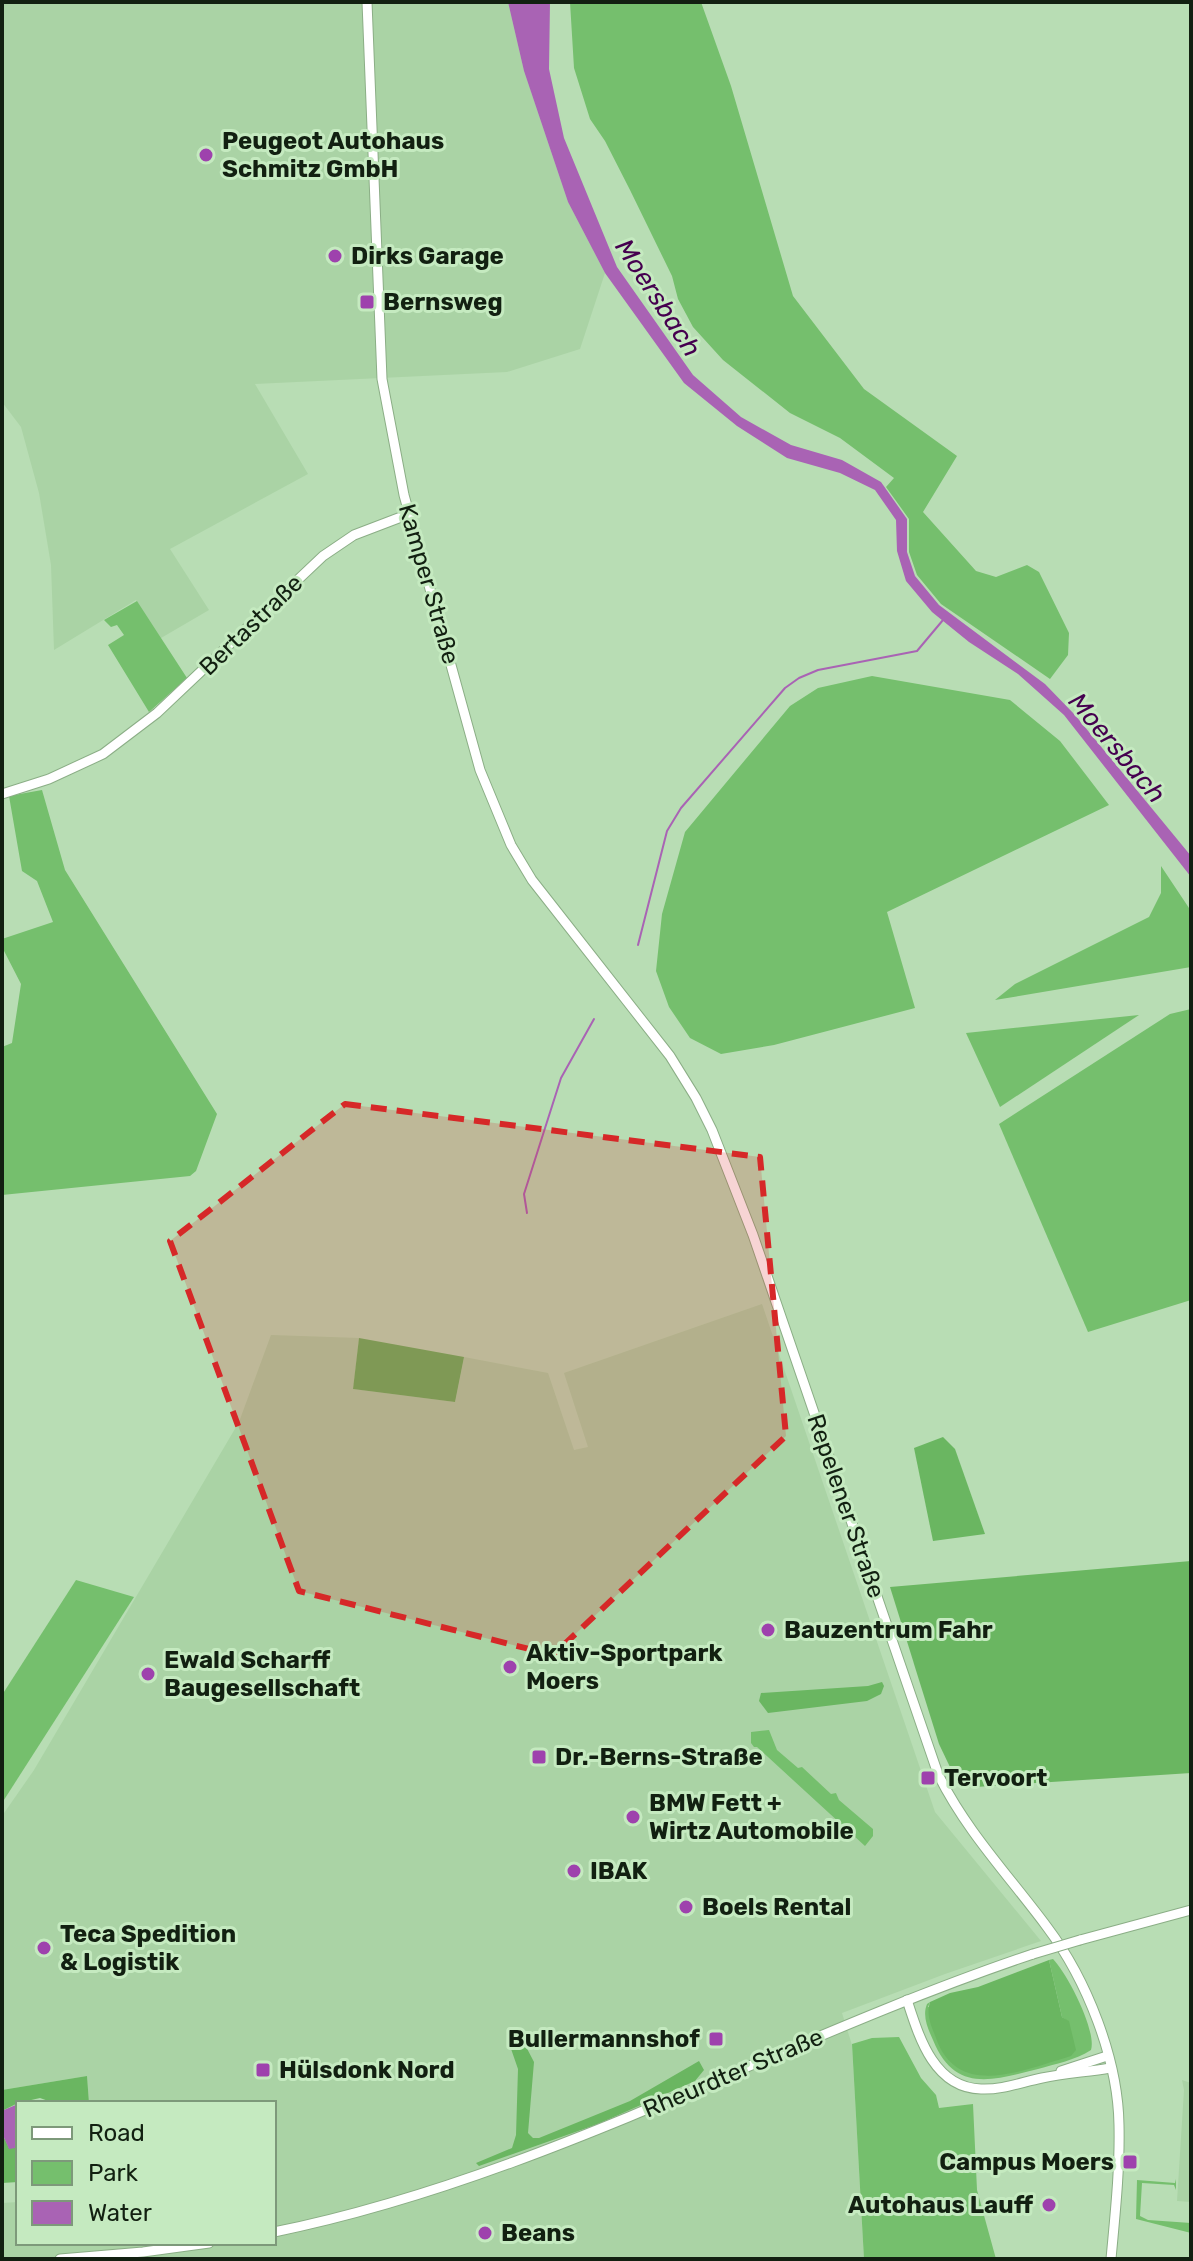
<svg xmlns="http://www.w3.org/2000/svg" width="1193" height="2261" viewBox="0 0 1193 2261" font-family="Rubik,sans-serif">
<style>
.built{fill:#aad3a5}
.green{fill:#75bf6d}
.forest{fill:#6ab661}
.water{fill:#a963b4}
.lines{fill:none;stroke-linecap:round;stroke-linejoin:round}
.stream{stroke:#a963b4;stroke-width:2}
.secondary-casing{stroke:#8bae86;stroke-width:11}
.secondary{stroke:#fff;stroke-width:9}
.secondary-bridge-casing{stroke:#8bae86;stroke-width:11;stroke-linecap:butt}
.secondary-bridge{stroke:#fff;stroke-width:9}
.marked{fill:#d62828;fill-opacity:0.2;stroke:#d62828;stroke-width:6;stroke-dasharray:16 10;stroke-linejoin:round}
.poi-dot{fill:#9e42ad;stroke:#c5eac0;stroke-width:3}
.labels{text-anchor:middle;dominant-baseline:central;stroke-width:6;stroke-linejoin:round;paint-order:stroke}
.poi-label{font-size:24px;font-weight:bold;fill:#122011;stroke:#c5eac0;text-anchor:start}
.street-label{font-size:24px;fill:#122011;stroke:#c5eac0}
.water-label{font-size:26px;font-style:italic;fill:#45004f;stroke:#c5eac0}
</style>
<rect width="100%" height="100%" fill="#b8ddb4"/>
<g class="built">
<path d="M 2,2 L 508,2 L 524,71 L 568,202 L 605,273 L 580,349 L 507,372 L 255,384 L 308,474 L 170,549 L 209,610 L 161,638 L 136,600 L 54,650 L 51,565 L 39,493 L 21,427 L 2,402 Z"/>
<path d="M 762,1304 L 935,1812 L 1041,1941 L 945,1974 L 842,2013 L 852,2045 L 864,2259 L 2,2259 L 2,2203 L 18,2202 L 18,2243 L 274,2243 L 274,2103 L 89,2103 L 87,2076 L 2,2090 L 2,1816 L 34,1770 L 239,1422 L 271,1335 L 359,1338 L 353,1389 L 455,1402 L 464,1357 L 548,1373 L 574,1450 L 588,1447 L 564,1373 Z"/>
<path d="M 1182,2080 L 1191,2083 L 1191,2202 L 1177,2201 L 1184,2090 Z"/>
</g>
<g class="green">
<path d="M 570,2 L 701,2 L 731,86 L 793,296 L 864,389 L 957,456 L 923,512 L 976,571 L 996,577 L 1027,565 L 1039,572 L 1069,633 L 1068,655 L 1050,679 L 941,604 L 917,575 L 909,552 L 909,519 L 886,487 L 894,478 L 840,438 L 790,413 L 723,360 L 693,327 L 678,299 L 672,276 L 630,190 L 605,141 L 590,119 L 574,68 Z"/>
<path d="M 137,601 L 187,678 L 149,712 L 108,645 L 124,635 L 117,625 L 111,627 L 104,620 Z"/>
<path d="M 872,676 L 1010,700 L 1060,741 L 1109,805 L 887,912 L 915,1008 L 774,1045 L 721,1054 L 690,1038 L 669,1007 L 656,971 L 662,914 L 685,832 L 790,706 L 818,688 Z"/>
<path d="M 42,790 L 65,870 L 217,1114 L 196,1171 L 190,1176 L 2,1195 L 2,1047 L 12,1043 L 21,984 L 2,947 L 2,939 L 53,922 L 37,881 L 22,871 L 9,796 Z"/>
<path d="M 1161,866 L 1191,911 L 1191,967 L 995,1000 L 1015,984 L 1149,917 L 1161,893 Z"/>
<path d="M 1191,1009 L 1191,1300 L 1088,1332 L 999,1124 L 1170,1014 Z"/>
<path d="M 1139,1015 L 1000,1107 L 966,1033 Z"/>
<path d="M 76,1580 L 134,1597 L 2,1803 L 2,1695 Z"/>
<path d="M 769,1730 L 777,1750 L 798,1768 L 802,1767 L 831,1794 L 836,1793 L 839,1800 L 873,1829 L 873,1836 L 865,1846 L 757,1747 L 754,1747 L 751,1743 L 751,1732 Z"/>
<path d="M 1053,1959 C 1067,1973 1097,2031 1091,2050 C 1076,2060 1055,2064 1038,2069 C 993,2080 955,2094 933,2040 C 928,2029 922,2016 927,2004 L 930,2002 L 928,2007 L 1069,2022 L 1062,2017 L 1049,1960 Z"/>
<path d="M 899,2037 L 921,2078 L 936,2095 L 939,2108 L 973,2104 L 977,2190 L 996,2259 L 864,2259 L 852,2044 L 872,2038 Z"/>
<path d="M 1176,2179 L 1176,2190 L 1174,2185 L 1142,2183 L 1140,2216 L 1148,2220 L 1191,2223 L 1191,2233 L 1136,2219 L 1137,2180 L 1175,2183 Z"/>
</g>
<g class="forest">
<path d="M 359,1338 L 464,1357 L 455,1402 L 353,1389 Z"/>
<path d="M 943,1437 L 955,1449 L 985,1534 L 933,1541 L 914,1448 Z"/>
<path d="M 1191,1561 L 1191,1773 L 960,1788 L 939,1744 L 890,1587 Z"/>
<path d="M 882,1682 L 884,1686 L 881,1694 L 867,1701 L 768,1713 L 759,1701 L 761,1693 L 868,1686 Z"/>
<path d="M 1049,1960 L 1062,2017 L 1069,2021 L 1076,2050 L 1071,2056 C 1026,2069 958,2101 936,2038 C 931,2025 926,2015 930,2002 L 950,1993 L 978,1987 Z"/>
<path d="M 521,2037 L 534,2062 L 528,2133 L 533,2138 L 539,2138 L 630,2101 L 699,2061 L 704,2070 L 695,2081 L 598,2124 L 479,2166 L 476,2163 L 512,2148 L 516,2135 L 518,2069 L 509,2043 Z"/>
<path d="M 87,2076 L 89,2103 L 54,2103 L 40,2098 L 18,2103 L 4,2110 L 2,2114 L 2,2090 Z"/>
<path d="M 2,2133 L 9,2148 L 15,2148 L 18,2156 L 18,2182 L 2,2183 Z"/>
</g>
<g class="water">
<path d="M 508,2 L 550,2 L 549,69 L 564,138 L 617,267 L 693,375 L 741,417 L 791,445 L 842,460 L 881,482 L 907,519 L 907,552 L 915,576 L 939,605 L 1045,684 L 1075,715 L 1191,856 L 1191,877 L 1064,715 L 1018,674 L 969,642 L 932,612 L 906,581 L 897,551 L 896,520 L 875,490 L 840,473 L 787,458 L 737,426 L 684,383 L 605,273 L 568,202 L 524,71 Z"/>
<path d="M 18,2104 L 18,2156 L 15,2148 L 9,2149 L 2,2133 L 4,2110 Z"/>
</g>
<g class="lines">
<g class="stream">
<path d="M 638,945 L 667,831 L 681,808 L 785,688 L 799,678 L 818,670 L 917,651 L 943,620"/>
<path d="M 527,1213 L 524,1194 L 561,1078 L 594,1019"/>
</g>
<defs>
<g id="secondary">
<path d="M 367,2 L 382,379 L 404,495 L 480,770 L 511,845 L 532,880 L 670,1056 L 696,1098 L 712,1130 L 753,1235 L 938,1774 C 966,1831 1010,1877 1047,1927 C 1087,1980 1118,2059 1119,2125 C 1120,2170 1115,2215 1111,2259"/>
<path d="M 2,794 L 49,779 L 103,754 L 157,713 L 323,556 L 354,535 L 409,514"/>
<path d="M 1080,1940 L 1191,1910"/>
<path d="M 907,2000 C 919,2037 934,2088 981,2089 C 1002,2090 1022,2082 1042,2078 C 1065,2073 1088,2072 1110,2068"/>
<path d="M 1061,2071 L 1107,2056"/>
<path d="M 274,2232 C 540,2178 777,2040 1033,1954"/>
<path d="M 60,2259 L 143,2252 L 209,2243"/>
</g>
</defs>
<use href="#secondary" class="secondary-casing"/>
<use href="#secondary" class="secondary"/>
<defs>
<path id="secondary-bridge" d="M 1033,1954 L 1080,1940"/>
</defs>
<use href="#secondary-bridge" class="secondary-bridge-casing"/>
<use href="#secondary-bridge" class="secondary-bridge"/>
</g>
<path class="marked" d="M 345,1104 L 760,1157 L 786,1436 L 553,1655 L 299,1591 L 170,1241 Z"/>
<g class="poi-dot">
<circle cx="206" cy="155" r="8"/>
<circle cx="335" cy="256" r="8"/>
<rect x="359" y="294" width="16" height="16" rx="4"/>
<circle cx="768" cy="1630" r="8"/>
<circle cx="510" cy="1667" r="8"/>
<circle cx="148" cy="1674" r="8"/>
<rect x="531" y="1749" width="16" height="16" rx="4"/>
<rect x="920" y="1770" width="16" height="16" rx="4"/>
<circle cx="633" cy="1817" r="8"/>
<circle cx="574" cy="1871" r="8"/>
<circle cx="686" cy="1907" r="8"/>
<circle cx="44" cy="1948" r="8"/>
<rect x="708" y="2031" width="16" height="16" rx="4"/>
<rect x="255" y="2062" width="16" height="16" rx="4"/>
<rect x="1122" y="2154" width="16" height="16" rx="4"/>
<circle cx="1049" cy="2205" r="8"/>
<circle cx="485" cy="2233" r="8"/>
</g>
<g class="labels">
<g class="poi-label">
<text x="222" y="141">Peugeot Autohaus<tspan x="222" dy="28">Schmitz GmbH</tspan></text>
<text x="351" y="256">Dirks Garage</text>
<text x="383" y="302">Bernsweg</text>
<text x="784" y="1630">Bauzentrum Fahr</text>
<text x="526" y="1653">Aktiv-Sportpark<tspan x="526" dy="28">Moers</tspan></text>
<text x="164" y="1660">Ewald Scharff<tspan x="164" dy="28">Baugesellschaft</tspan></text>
<text x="555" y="1757">Dr.-Berns-Straße</text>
<text x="944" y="1778">Tervoort</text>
<text x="649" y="1803">BMW Fett +<tspan x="649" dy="28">Wirtz Automobile</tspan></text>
<text x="590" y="1871">IBAK</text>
<text x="702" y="1907">Boels Rental</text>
<text x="60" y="1934">Teca Spedition<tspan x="60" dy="28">&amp; Logistik</tspan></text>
<text x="700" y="2039" text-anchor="end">Bullermannshof</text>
<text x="279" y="2070">Hülsdonk Nord</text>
<text x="1114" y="2162" text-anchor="end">Campus Moers</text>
<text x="1033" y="2205" text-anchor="end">Autohaus Lauff</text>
<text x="501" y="2233">Beans</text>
</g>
<g class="street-label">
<text transform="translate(429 584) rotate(74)">Kamper Straße</text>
<text transform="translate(251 625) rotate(-44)">Bertastraße</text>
<text transform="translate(846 1506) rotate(71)">Repelener Straße</text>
<text transform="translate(733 2073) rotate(-23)">Rheurdter Straße</text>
</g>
<g class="water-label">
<text transform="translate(658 298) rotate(57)">Moersbach</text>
<text transform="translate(1117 748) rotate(50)">Moersbach</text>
</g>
</g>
<rect width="1193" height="2261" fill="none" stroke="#122011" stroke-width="8"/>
<rect x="16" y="2101" width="260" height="144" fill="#c5eac0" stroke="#7d997a" stroke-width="2"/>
<rect x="32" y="2127" width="40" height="12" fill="#ffffff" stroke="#7d997a" stroke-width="2"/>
<text x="88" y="2141" font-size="24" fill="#122011">Road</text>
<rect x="32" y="2161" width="40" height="24" fill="#75bf6d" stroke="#7d997a" stroke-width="2"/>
<text x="88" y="2181" font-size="24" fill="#122011">Park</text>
<rect x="32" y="2201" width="40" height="24" fill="#a963b4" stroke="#7d997a" stroke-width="2"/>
<text x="88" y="2221" font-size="24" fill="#122011">Water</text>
</svg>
